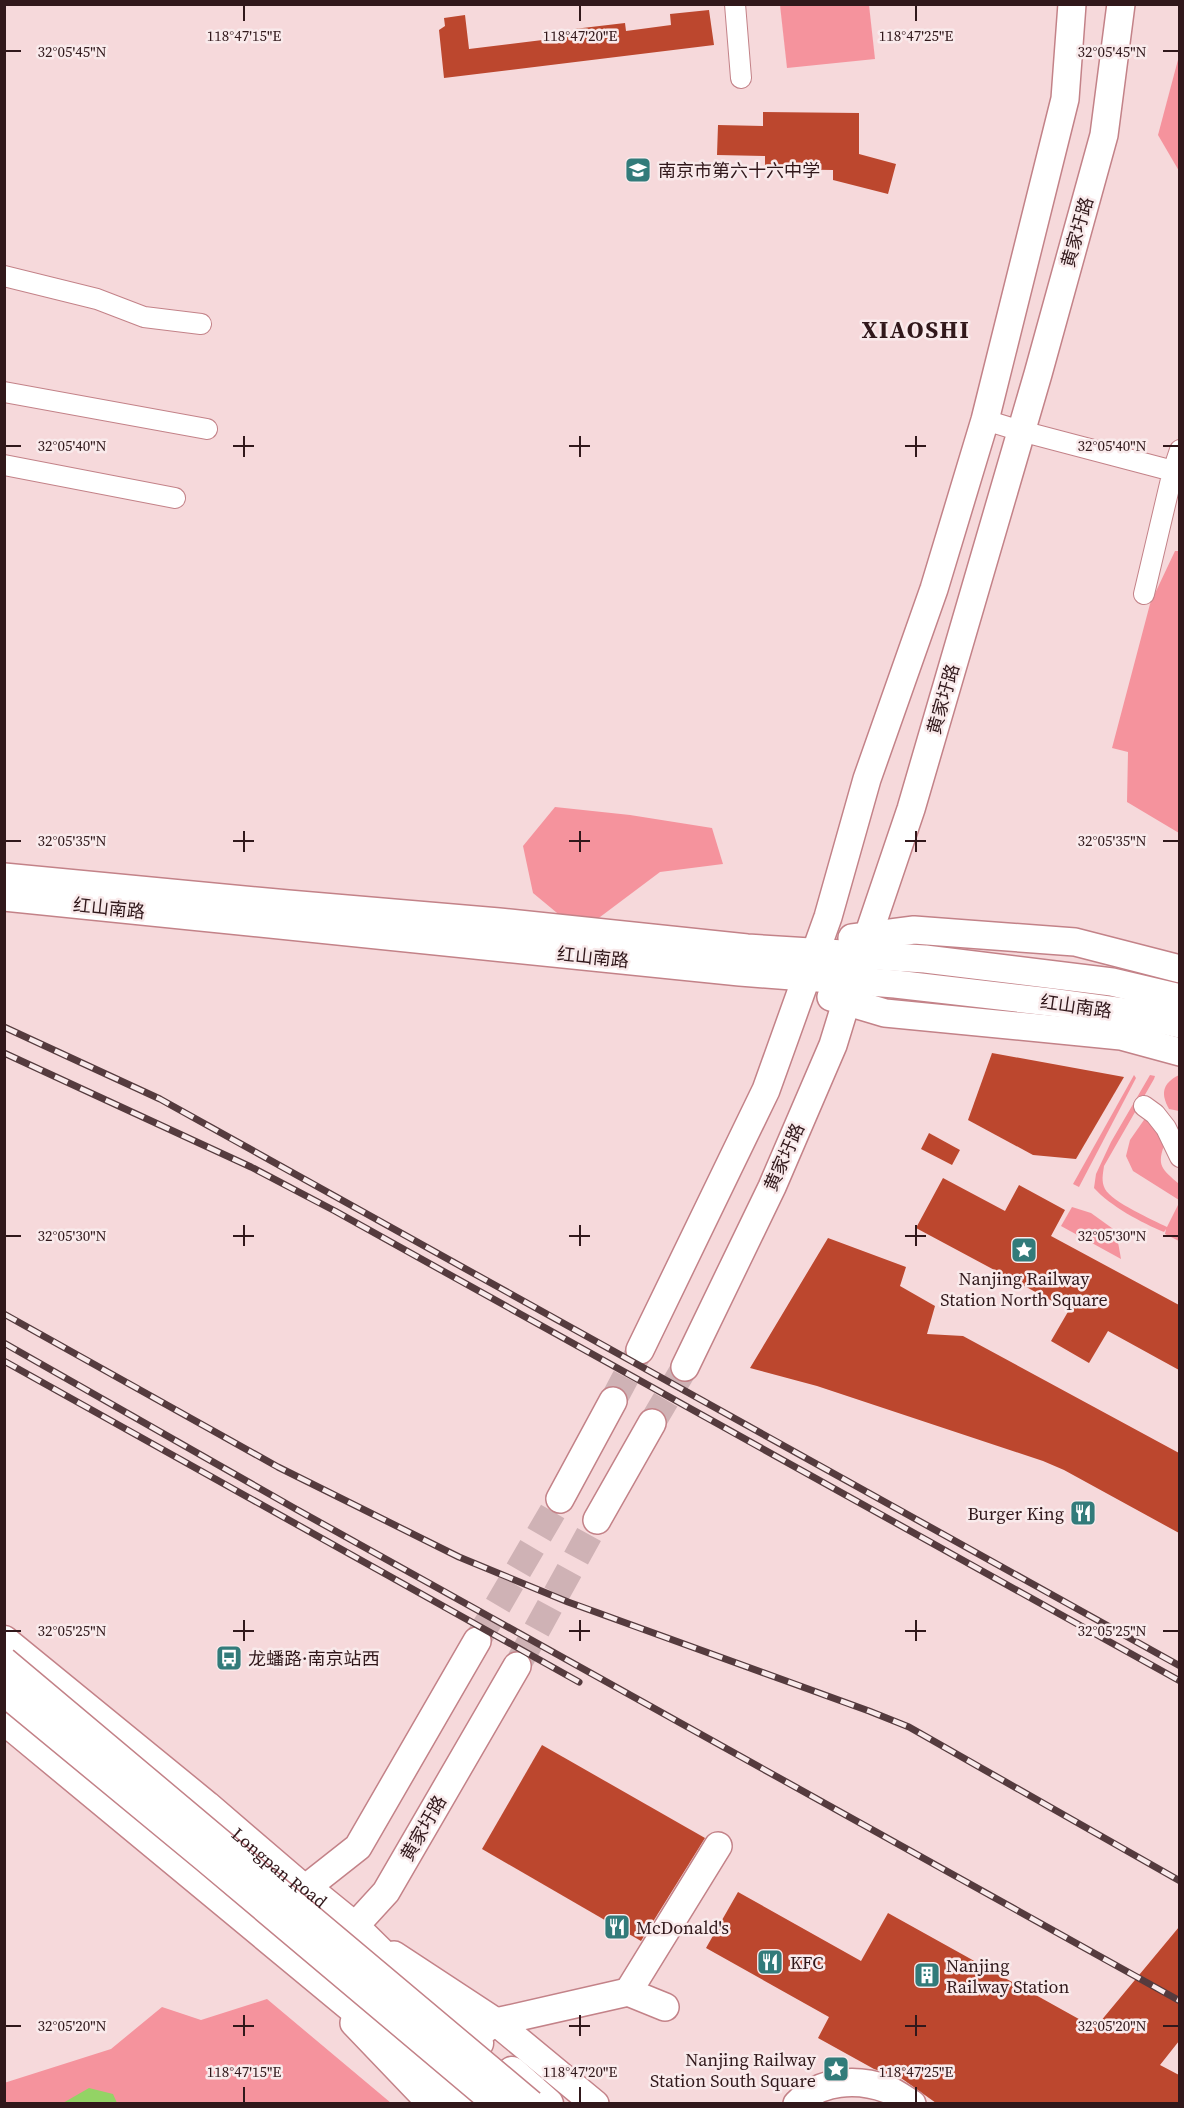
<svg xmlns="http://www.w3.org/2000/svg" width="1184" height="2108" viewBox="0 0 1184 2108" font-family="'Source Serif 4','Noto Sans SC',serif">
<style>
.green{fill:#f5939d}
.water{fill:#93d365}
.building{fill:#bc472e}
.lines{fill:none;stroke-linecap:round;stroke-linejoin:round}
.secondary-tunnel{stroke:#cfb2b5;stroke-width:27;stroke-dasharray:27 14;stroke-linecap:butt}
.street-casing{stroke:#c38288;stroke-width:22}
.secondary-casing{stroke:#c38288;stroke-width:30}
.primary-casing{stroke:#c38288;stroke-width:33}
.street{stroke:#fff;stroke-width:20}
.secondary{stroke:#fff;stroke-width:27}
.primary{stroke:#fff;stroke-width:30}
.rail-casing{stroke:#553b3e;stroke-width:7}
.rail{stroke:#f9eaeb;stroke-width:4.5;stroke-dasharray:14;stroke-linecap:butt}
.secondary-bridge-casing{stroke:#c38288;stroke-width:30;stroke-linecap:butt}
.secondary-bridge{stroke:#fff;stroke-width:27}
.ticks{fill:none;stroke:#31181b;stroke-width:2}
.labels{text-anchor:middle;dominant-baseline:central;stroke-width:5;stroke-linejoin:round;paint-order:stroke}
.poi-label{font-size:18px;fill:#31181b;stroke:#f9eaeb;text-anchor:start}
.street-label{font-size:18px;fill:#31181b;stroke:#f9eaeb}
.district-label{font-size:24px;font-weight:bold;letter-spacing:1.5px;fill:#31181b;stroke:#f9eaeb}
.ticks-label{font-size:15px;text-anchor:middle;fill:#31181b;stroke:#f9eaeb;stroke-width:5;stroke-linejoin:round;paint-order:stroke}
</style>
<rect width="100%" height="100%" fill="#f6d9db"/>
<g class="green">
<path d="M 780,5 L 869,5 L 875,59 L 787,68 Z"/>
<path d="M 1179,56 L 1179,171 L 1158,135 Z"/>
<path d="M 1175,551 L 1180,551 L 1179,833 L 1127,802 L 1128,752 L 1112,748 L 1150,604 Z"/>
<path d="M 555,807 L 630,815 L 712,828 L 723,864 L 660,872 L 580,932 L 533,893 L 523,846 Z"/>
<path d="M 1134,1075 L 1136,1078 L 1079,1187 L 1073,1184 Z"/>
<path d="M 1150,1075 L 1155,1076 L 1154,1079 L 1104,1166 C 1103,1174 1101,1181 1105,1189 C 1112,1202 1153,1220 1167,1227 L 1179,1203 L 1179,1241 L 1165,1234 L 1166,1229 L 1164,1232 C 1142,1223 1110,1206 1094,1188 L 1096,1174 L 1111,1142 Z"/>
<path d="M 1179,1075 L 1179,1111 L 1169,1109 C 1160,1093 1163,1083 1179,1075 Z"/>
<path d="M 1146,1117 L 1165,1143 C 1156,1166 1162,1169 1179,1184 L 1179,1200 L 1133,1171 L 1126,1156 L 1130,1140 Z"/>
<path d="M 1072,1207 L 1091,1213 L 1116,1231 L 1121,1259 L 1061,1226 Z"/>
<path d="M 267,1999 L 391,2103 L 5,2103 L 4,2083 L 111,2049 L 162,2007 L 201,2020 Z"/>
</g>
<path class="water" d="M 89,2088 L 113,2094 L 117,2103 L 63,2103 Z"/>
<g class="building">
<path d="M 709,10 L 714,45 L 444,78 L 439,30 L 445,26 L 444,18 L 465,15 L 469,49 L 575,36 L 574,29 L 625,23 L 626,31 L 671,25 L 670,14 Z"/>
<path d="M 763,112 L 859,113 L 859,154 L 896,164 L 888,194 L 833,180 L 833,170 L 765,169 L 765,156 L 717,155 L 718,125 L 763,126 Z"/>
<path d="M 992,1053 L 1124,1077 L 1076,1159 L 1033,1155 L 968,1120 Z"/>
<path d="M 929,1133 L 960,1150 L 952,1165 L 921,1149 Z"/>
<path d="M 943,1178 L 1005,1211 L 1019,1185 L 1065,1210 L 1051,1236 L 1179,1305 L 1179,1370 L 1108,1331 L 1089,1363 L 1051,1341 L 1069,1310 L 916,1228 Z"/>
<path d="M 828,1238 L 906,1267 L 900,1286 L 935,1306 L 927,1334 L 963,1336 L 1179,1453 L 1179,1533 L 1064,1470 L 1043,1461 L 817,1386 L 750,1368 Z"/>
<path d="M 542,1745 L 705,1838 L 641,1941 L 482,1849 Z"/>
<path d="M 738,1892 L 861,1961 L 888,1913 L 1095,2028 L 1179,1927 L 1179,2041 L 1160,2065 L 1179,2075 L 1179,2103 L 936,2103 L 901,2078 L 874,2069 L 818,2038 L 829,2017 L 706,1948 Z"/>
</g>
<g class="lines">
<g class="secondary-tunnel">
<path d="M 613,1401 L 640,1350"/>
<path d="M 652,1423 L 685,1367"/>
<path d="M 477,1641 L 560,1499"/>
<path d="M 517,1666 L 597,1520"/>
</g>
<defs>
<g id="street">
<path d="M 735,4 L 741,78"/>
<path d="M 4,276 L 97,299 L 144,317 L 201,324"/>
<path d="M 4,392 L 207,429"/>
<path d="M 985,420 L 1021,431 L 1173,471 L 1144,594"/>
<path d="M 4,465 L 175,498"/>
<path d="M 1173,471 L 1180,450"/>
<path d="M 1144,1106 L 1155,1114 L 1166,1128 L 1180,1157"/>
</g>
<g id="secondary">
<path d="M 4,877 L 288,904 L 499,922 L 747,948 L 925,959 L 1112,982 L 1180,998"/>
<path d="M 4,897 L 740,972 L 895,984 L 1050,1002 L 1131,1013 L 1180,1024"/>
<path d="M 852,938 L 914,930 L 1075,942 L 1180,969"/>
<path d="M 831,997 L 885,1013 L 1121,1036 L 1180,1052"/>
<path d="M 640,1350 L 766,1090 L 828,917 L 867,779 L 934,589 L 985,420 L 1065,99 L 1072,4"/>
<path d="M 685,1367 L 772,1187 L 833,1045 L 853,980 L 911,809 L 1038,374 L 1104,135 L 1121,4"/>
<path d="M 560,1499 L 613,1401"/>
<path d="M 597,1520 L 652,1423"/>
<path d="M 291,1903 L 306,1888 L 358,1847 L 477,1641"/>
<path d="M 336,1940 L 354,1927 L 386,1892 L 517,1666"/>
<path d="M 394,1955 L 496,2022 L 595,2104"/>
<path d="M 628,1992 L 718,1846"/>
<path d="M 354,2023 L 421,2093 L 433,2104"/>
<path d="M 485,2029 L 496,2022 L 628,1992 L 665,2007"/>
<path d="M 797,2104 C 820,2080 857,2078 887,2089 C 896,2093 904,2099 912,2104"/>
</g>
<g id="primary">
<path id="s1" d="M 4,1641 L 206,1806 L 298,1885 L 306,1888 L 354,1927 L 422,1994 L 478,2043"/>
<path d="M 4,1719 L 469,2104"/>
<path d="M 512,2072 L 548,2104"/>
</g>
</defs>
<use href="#street" class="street-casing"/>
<use href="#secondary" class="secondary-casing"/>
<use href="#primary" class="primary-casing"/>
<use href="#street" class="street"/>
<use href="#secondary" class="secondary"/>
<use href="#primary" class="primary"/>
<defs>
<g id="rail">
<path d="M 4,1027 L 160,1099 L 1180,1666"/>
<path d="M 4,1053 L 251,1167 L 335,1211 L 1180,1681"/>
<path d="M 4,1314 L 278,1467 L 459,1557 L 568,1602 L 869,1711 L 909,1727 L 1180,1881"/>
<path d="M 4,1343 L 294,1508 L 1180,2001"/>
<path d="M 4,1361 L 579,1682"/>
</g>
</defs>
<use href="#rail" class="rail-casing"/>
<use href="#rail" class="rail"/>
<defs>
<g id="secondary-bridge">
<path d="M 4,1661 L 531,2104"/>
<path d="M 4,1692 L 205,1858 L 497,2104"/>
</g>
</defs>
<use href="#secondary-bridge" class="secondary-bridge-casing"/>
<use href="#secondary-bridge" class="secondary-bridge"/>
</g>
<path class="ticks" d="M 244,6 L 244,21M 580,6 L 580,21M 916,6 L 916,21M 6,51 L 21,51M 1163,51 L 1178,51M 244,436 L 244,457M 580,436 L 580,457M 916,436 L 916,457M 6,446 L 21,446M 233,446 L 254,446M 569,446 L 590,446M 905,446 L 926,446M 1163,446 L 1178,446M 244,831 L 244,852M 580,831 L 580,852M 916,831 L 916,852M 6,841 L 21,841M 233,841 L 254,841M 569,841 L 590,841M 905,841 L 926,841M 1163,841 L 1178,841M 244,1225 L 244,1246M 580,1225 L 580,1246M 916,1225 L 916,1246M 6,1236 L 21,1236M 233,1236 L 254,1236M 569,1236 L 590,1236M 905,1236 L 926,1236M 1163,1236 L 1178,1236M 244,1620 L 244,1641M 580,1620 L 580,1641M 916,1620 L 916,1641M 6,1631 L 21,1631M 233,1631 L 254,1631M 569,1631 L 590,1631M 905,1631 L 926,1631M 1163,1631 L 1178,1631M 244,2015 L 244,2036M 580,2015 L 580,2036M 916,2015 L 916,2036M 6,2026 L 21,2026M 233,2026 L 254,2026M 569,2026 L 590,2026M 905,2026 L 926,2026M 1163,2026 L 1178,2026M 244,2087 L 244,2102M 580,2087 L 580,2102M 916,2087 L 916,2102"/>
<defs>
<symbol id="school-square" viewBox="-11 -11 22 22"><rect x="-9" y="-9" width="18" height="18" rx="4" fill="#327b7a" stroke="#f9eaeb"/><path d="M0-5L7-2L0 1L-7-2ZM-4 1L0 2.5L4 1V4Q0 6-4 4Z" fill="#fff"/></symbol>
<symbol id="sight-square" viewBox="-11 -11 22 22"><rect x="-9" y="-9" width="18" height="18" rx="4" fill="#327b7a" stroke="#f9eaeb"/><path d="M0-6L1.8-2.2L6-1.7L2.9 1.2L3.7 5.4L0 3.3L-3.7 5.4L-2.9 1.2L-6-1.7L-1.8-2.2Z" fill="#fff"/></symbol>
<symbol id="restaurant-square" viewBox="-11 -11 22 22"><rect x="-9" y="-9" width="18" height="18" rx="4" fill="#327b7a" stroke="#f9eaeb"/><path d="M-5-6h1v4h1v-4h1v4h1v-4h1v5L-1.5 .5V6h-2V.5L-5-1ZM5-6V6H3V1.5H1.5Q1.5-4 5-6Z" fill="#fff"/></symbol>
<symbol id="bus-square" viewBox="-11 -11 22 22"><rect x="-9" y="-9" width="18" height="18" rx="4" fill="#327b7a" stroke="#f9eaeb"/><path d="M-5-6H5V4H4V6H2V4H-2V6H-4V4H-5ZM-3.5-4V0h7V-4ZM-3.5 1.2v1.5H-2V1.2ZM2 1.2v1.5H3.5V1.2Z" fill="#fff"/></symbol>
<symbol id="building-square" viewBox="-11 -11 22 22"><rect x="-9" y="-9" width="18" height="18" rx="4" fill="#327b7a" stroke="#f9eaeb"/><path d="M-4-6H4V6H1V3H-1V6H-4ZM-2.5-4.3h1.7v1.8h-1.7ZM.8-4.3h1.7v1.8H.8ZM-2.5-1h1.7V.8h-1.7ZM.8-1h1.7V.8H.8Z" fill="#fff"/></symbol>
</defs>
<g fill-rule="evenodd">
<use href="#school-square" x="623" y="155" width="30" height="30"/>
<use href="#sight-square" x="1009" y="1235" width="30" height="30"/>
<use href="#restaurant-square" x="1068" y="1498" width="30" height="30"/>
<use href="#bus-square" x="214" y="1643" width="30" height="30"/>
<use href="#restaurant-square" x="602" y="1912" width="30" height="30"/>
<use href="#restaurant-square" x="755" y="1947" width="30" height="30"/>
<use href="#building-square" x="912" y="1960" width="30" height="30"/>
<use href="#sight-square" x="821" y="2054" width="30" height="30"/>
</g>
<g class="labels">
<g class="poi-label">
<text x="658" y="170">南京市第六十六中学</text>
<text x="1024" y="1278" text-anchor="middle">Nanjing Railway<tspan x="1024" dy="21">Station North Square</tspan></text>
<text x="1064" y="1513" text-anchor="end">Burger King</text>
<text x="248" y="1658">龙蟠路·南京站西</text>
<text x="636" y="1927">McDonald's</text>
<text x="790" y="1962">KFC</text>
<text x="946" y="1965">Nanjing<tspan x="946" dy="21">Railway Station</tspan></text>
<text x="816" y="2059" text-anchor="end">Nanjing Railway<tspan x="816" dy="21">Station South Square</tspan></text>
</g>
<g class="street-label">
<text transform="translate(1077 232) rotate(-74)">黄家圩路</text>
<text transform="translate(943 699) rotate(-74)">黄家圩路</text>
<text transform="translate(109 908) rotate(6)">红山南路</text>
<text transform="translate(593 957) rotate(6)">红山南路</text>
<text transform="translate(1076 1006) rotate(8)">红山南路</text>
<text transform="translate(784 1157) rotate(-66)">黄家圩路</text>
<text transform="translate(423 1828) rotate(-60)">黄家圩路</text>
<text stroke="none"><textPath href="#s1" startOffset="357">Longpan Road</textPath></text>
</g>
<g class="district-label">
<text x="916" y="329">XIAOSHI</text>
</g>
</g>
<g class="ticks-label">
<text x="244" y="41">118°47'15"E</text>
<text x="580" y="41">118°47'20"E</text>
<text x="916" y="41">118°47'25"E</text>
<text x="72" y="57">32°05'45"N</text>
<text x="1112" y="57">32°05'45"N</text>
<text x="72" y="451">32°05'40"N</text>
<text x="1112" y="451">32°05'40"N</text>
<text x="72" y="846">32°05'35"N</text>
<text x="1112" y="846">32°05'35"N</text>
<text x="72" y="1241">32°05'30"N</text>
<text x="1112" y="1241">32°05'30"N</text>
<text x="72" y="1636">32°05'25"N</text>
<text x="1112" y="1636">32°05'25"N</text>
<text x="72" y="2031">32°05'20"N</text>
<text x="1112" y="2031">32°05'20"N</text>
<text x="244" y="2077">118°47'15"E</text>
<text x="580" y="2077">118°47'20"E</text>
<text x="916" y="2077">118°47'25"E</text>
</g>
<rect width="1184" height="2108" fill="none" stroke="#31181b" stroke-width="12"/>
</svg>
